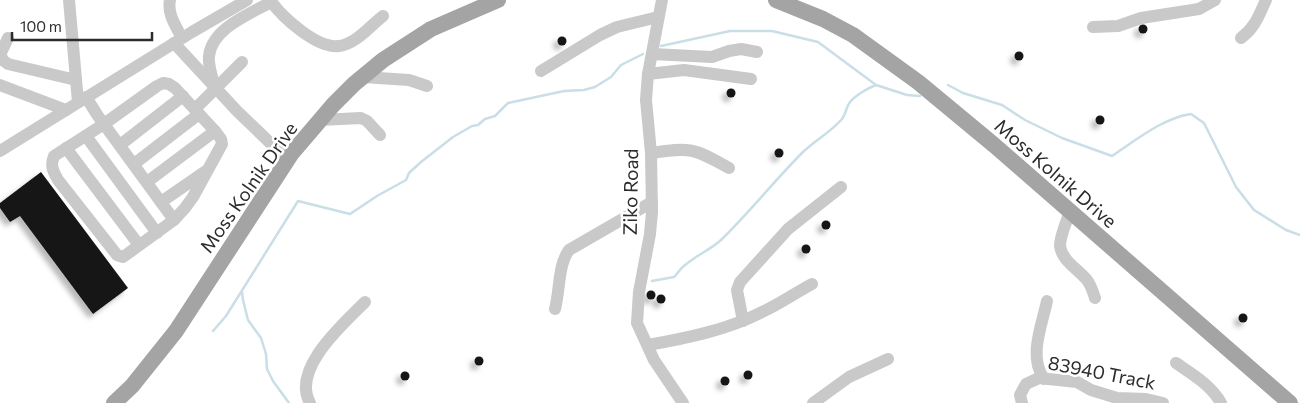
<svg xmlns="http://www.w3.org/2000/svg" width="1300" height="403" viewBox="0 0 1300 403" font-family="Commissioner,sans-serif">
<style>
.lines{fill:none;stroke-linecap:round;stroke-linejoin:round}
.stream{stroke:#c9dee6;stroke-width:2.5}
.building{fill:#131313;filter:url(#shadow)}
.minor{stroke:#c9c9c9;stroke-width:12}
.major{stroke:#a4a4a4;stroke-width:16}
.labels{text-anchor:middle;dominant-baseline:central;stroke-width:5;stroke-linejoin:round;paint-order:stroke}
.street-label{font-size:19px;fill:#2c2c2c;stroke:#fff}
</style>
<defs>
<filter id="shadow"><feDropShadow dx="-4.5" dy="4.5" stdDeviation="2.5" flood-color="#0004"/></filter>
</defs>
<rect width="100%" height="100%" fill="#fff"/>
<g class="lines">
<g class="stream">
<path d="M 661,46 L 730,31 L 772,31 L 818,42 L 876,85 L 907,95 L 920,96"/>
<path d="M 948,85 L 963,93 L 1002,105 L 1025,120 L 1062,138 L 1112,156 C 1136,140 1163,118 1191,114 L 1204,123 L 1236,187 L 1254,210 L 1286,230 L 1300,235"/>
<path d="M 652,281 L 674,277 C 677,274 680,269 684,266 C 695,256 710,250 721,240 C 750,212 774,181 802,153 C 815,140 830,133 842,119 C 846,114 846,107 850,102 C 856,95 868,88 876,85"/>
<path d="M 242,292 L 243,300 L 248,320 L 261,338 L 266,354 L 267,369 L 273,381 L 289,403"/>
<path d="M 213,331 L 226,316 L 298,201 L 350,214 L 377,196 L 406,180 L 409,173 L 421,162 L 453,137 L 472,126 L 478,125 L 485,119 L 495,116 L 508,103 L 564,91 L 584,90 L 595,87 L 611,77 L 621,65 L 643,54"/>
</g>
</g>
<g class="building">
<circle cx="1143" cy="29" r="4.5"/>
<circle cx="562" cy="41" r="4.5"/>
<circle cx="1019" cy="56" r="4.5"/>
<circle cx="731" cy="93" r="4.5"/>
<circle cx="1100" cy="120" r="4.5"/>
<circle cx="779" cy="153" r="4.5"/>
<path d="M 41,172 L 128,288 L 93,314 L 20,216 L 10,222 L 0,208 L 0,203 Z"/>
<circle cx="826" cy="225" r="4.5"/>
<circle cx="806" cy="249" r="4.5"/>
<circle cx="651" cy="295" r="4.5"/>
<circle cx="661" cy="299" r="4.5"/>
<circle cx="1243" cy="318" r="4.5"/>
<circle cx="479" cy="361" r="4.5"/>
<circle cx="748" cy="375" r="4.5"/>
<circle cx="405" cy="376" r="4.5"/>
<circle cx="725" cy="381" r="4.5"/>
</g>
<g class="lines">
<g class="minor">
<path d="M 69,0 L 78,102"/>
<path d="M 170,0 C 167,14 176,26 182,38"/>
<path d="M 270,0 C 282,17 317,49 339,46 C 356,44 370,26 383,16"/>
<path d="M 662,0 L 648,74 L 646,100 L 651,153 L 652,212 L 650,234 L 639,292 L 637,323 L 654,360 L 683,403"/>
<path d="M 1093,27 L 1118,26 L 1141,18 L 1199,9 L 1215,0"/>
<path d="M 8,38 L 0,55 L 4,61 L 8,64 L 76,80"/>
<path d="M 1241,38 C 1255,28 1259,15 1266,0"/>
<path d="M 174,43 L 237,111 L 288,160"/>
<path d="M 652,54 L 712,57 L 729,51 L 741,49 L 757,52"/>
<path d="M 541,71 L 600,35 L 617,27 L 658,17"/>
<path d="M 648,74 L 684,70 L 751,79"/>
<path d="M 363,77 L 409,80 L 427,86"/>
<path d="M 163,83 L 169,84 L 175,88 L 215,131 L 221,139 L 222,144 L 193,197 L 185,208 L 174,220 L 123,257 L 117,255 L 58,180 C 53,171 50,166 54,156 L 104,124 L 157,86 Z"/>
<path d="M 0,85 L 66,110"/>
<path d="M 215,87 C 212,77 208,66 209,56 C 212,28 250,14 271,2"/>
<path d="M 86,97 L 98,116 L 174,220"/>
<path d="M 195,109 L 242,62"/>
<path d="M 320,120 L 361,118 L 367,121 L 380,135"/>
<path d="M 86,136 L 157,233"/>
<path d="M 120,145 L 183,96"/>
<path d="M 66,148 L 139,245"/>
<path d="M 0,151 L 192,32 L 247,0"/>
<path d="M 651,153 C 690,147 694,148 729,168"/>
<path d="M 134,164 L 199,114"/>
<path d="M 147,182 L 215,131"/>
<path d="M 161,202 L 206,171"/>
<path d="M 1070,211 C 1067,221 1060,235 1060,246 C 1062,261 1078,269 1087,280 C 1091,285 1093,292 1095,298"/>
<path d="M 555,309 C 560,290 558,265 569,250 L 652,202"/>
<path d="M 743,321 L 737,290 L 740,282 L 788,229 L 841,187"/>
<path d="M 648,345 C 687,338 727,330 762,312 C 780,304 795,293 812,284"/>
<path d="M 1176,363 C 1192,374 1211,385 1221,403"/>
<path d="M 1044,379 C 1028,357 1042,325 1047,301"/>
<path d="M 310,403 C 291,369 343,324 365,302"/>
<path d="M 813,403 L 849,377 L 888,359"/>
<path d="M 1022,403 L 1020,395 L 1026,384 L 1039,378 L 1077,382 L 1091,390 L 1117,398 L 1146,399 L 1163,403"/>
</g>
<g class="major">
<path d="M 776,0 L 823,19 L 853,35 L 918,82 L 994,145 L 1290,403"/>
<path d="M 114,403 L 132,386 L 176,331 L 292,153 L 333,105 L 354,84 L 383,60 L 431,29 L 498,0"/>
</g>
</g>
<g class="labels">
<g class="street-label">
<text transform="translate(1056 173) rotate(41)">Moss Kolnik Drive</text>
<text transform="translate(248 187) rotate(-55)">Moss Kolnik Drive</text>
<text transform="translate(630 192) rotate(-89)">Ziko Road</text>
<text transform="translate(1102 372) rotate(11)">83940 Track</text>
</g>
</g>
<path d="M12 32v8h140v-8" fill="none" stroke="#2c2c2c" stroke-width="2.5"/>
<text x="20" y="32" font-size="15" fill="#2c2c2c" stroke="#ffffff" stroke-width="4" paint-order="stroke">100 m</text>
</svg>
